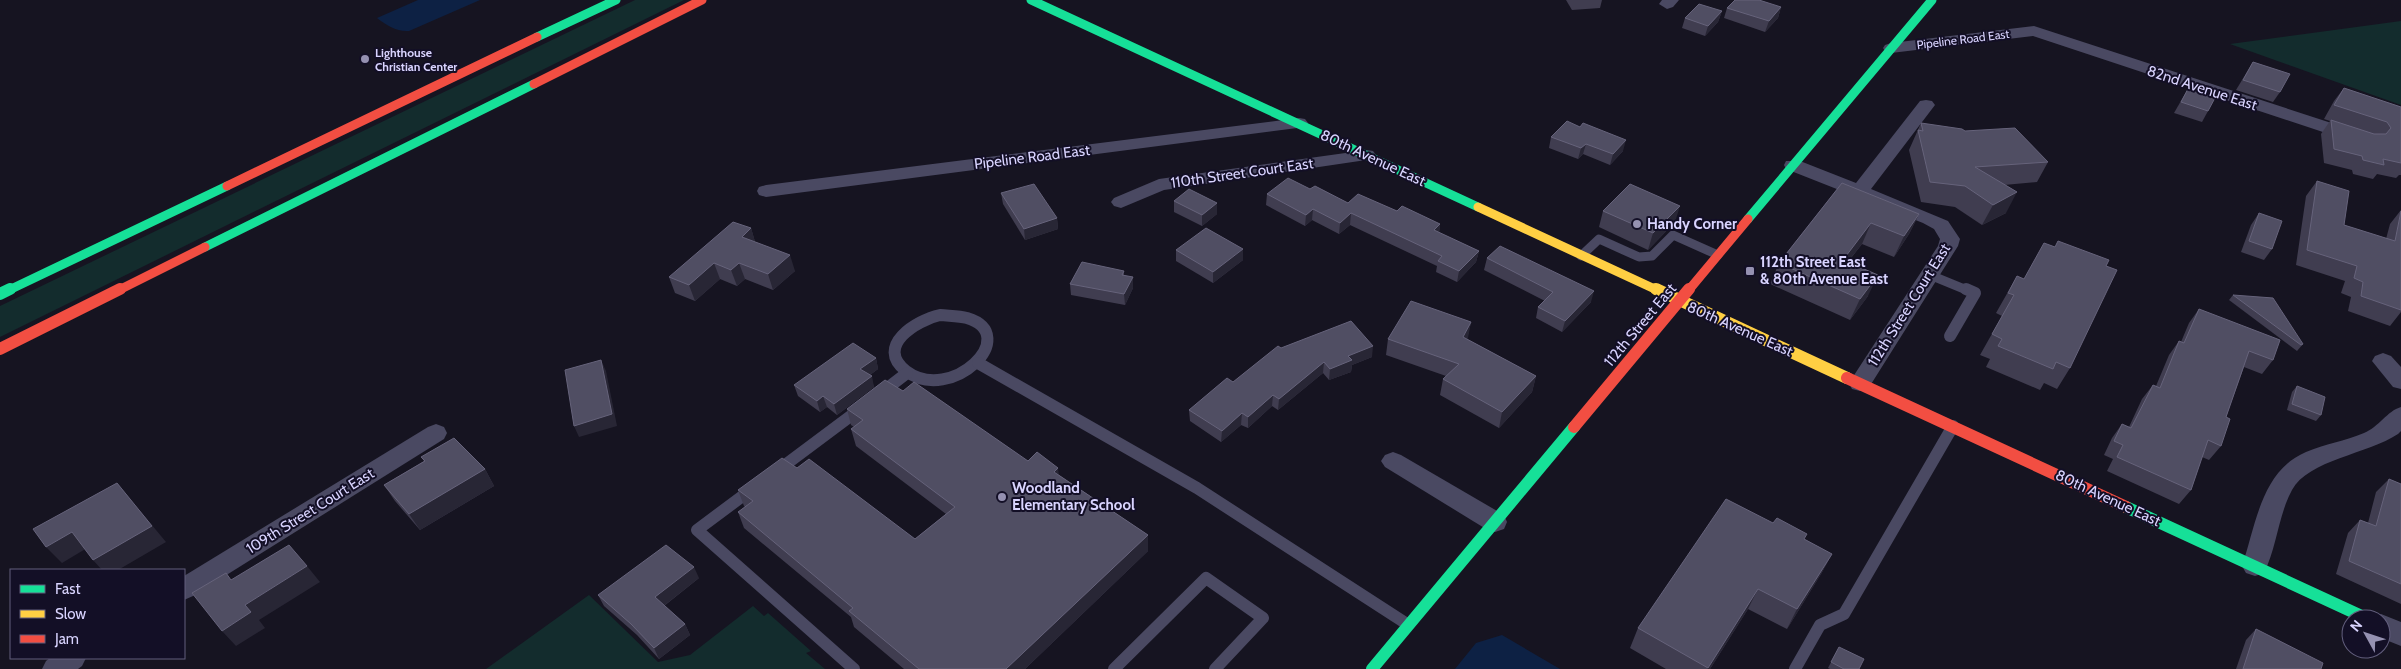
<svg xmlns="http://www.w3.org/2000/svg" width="2401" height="669" viewBox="0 0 2401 669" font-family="Cabin,sans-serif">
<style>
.green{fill:#132c2d}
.water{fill:#0d2144}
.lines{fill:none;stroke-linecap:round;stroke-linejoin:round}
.lane-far1{stroke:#4a4962;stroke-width:9}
.lane{stroke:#4a4962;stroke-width:12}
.street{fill:#4a4962;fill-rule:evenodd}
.fast-far1{stroke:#16e098;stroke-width:9}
.fast{stroke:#16e098;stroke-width:12}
.slow-far1{stroke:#ffcf43;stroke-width:9}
.slow{stroke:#ffcf43;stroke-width:12}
.jam-far1{stroke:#f24e42;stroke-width:9}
.jam{stroke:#f24e42;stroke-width:12}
.wall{fill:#403d50}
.shaded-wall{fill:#282635}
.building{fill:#504e63;stroke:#66637b}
.poi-dot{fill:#9591b1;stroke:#130f26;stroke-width:2}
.labels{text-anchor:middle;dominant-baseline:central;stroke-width:4;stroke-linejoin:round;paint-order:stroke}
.far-street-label{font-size:12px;fill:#d9d4ff;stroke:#130f26}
.far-poi-label{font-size:12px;font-weight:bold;fill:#d9d4ff;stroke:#130f26;text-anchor:start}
.street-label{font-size:15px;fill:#d9d4ff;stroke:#130f26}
.poi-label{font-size:15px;font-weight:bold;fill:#d9d4ff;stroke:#130f26;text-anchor:start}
</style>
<rect width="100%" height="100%" fill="#161421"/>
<g class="green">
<path d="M 635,0 L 684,0 L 0,337 L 0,306 Z"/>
<path d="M 2401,21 L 2401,105 L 2230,44 Z"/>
<path d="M 589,595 L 658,662 L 690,655 L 753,606 L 764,616 L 768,613 L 811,651 L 806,653 L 825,669 L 486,669 Z"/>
</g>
<g class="water">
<path d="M 418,0 L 480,0 L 409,31 C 397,32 386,25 377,18 Z"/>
<path d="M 1502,635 L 1560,669 L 1455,669 L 1476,643 Z"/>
</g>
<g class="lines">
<g class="lane-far1">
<path d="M 1581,256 L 1599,239 L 1639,257 L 1652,256 L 1673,235 L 1718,255"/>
<path d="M 1930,275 L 1969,291"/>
</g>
<g class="lane">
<path d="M 940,315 C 949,316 959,316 967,318 C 1023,335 951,405 906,371 C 874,346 917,320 940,315 Z"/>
<path d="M 1950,336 L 1975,293 L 1966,289"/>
<path d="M 978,363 L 1197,488 L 1407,624"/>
<path d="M 881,393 L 907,373"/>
<path d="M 777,471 L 860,409"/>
<path d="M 752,489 L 697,530 L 854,669"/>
<path d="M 1114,669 L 1206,578 L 1263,618 L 1215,669"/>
<path d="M 1795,669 L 1820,625 L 1844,614 L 1953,426"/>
</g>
<g class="street">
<path d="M 1662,0 L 1679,0 L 1673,7 L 1667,9 L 1659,4 Z"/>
<path d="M 2034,26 L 2359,132 L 2362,136 L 2359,140 L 2347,140 L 2033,36 L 1891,53 L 1885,51 L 1883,48 L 1885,45 L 1891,43 Z"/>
<path d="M 1926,100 L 1932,101 L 1935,105 L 1871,189 L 1948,221 L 1960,239 L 1958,246 L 1868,389 L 1860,391 L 1852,389 L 1849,383 L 1938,246 L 1940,239 L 1934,229 L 1923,223 L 1786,169 L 1784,165 L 1786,161 L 1800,161 L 1856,183 L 1920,101 Z"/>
<path d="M 1299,118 L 1305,119 L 1308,123 L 1305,127 L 766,197 L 759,195 L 757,191 L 759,187 L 766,185 Z"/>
<path d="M 1367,150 L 1373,151 L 1376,155 L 1373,159 L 1164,190 L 1121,208 L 1114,206 L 1111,202 L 1114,198 L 1159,179 Z"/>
<path d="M 2383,353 L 2391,356 L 2401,367 L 2401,389 L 2393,387 L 2372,361 L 2375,356 Z"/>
<path d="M 2401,407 L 2401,431 L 2398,434 C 2368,454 2308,460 2292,490 C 2278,516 2277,547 2264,573 L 2255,576 L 2246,573 L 2242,566 C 2256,525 2261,471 2306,452 C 2325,444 2345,441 2364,433 C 2379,427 2387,411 2401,407 Z"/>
<path d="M 436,424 L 444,427 L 447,433 L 444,439 L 193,596 L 184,600 L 184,576 L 428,427 Z"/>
<path d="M 1393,452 L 1401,455 L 1504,515 L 1507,522 L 1504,529 L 1495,532 L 1486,529 L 1385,467 L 1381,461 L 1385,455 Z"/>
<path d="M 2381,614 L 2401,622 L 2401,646 L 2381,638 L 2381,619 L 2371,619 Z"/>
<path d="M 50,658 L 86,658 L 82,666 L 78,669 L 42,669 L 46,661 Z"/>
</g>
<g class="fast-far1">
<path d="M 1031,0 L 1478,207"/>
<path d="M 537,37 L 616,0"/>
<path d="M 1748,219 L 1932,0"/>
<path d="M 205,247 L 534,84"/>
<path d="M 7,291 L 227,186"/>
</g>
<g class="fast">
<path d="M 0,294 L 10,289"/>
<path d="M 2126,507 L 2368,619"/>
<path d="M 1372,669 L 1574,427"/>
</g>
<path class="slow-far1" d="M 1478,207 L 1659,291"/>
<path class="slow" d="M 1656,289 L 1847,378"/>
<g class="jam-far1">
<path d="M 534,84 L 702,0"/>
<path d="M 227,186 L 537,37"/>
<path d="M 117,291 L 205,247"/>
<path d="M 1688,291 L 1748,219"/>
</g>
<g class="jam">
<path d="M 0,349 L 120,289"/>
<path d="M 1847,378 L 2126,507"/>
<path d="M 1574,427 L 1689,289"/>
</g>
</g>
<g class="wall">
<path d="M 1566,0 L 1602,0 L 1600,8 L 1572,10 Z"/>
<path d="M 1781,7 L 1778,18 L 1765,32 L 1724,18 L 1727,8 Z"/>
<path d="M 1722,11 L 1718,22 L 1705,36 L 1682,28 L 1685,18 Z"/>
<path d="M 2253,62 L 2280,92 L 2273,102 L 2236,90 Z"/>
<path d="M 2189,87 L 2208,111 L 2202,122 L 2174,113 Z"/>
<path d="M 2344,88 L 2401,107 L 2401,175 L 2399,175 L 2396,178 L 2377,174 L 2373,179 L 2353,174 L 2352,170 L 2324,163 L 2321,134 L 2330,121 L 2324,119 L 2334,101 Z"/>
<path d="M 1921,123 L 2048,162 L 2037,182 L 2004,185 L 2006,213 L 1982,225 L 1955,207 L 1921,202 L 1909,150 Z"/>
<path d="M 1551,137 L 1623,151 L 1610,165 L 1583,154 L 1578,159 L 1549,148 Z"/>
<path d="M 2317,181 L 2344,225 L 2386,239 L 2390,224 L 2401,210 L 2401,312 L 2390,326 L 2348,311 L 2351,297 L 2341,293 L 2345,281 L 2296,265 L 2306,196 Z"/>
<path d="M 1842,183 L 1919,214 L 1909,234 L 1894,257 L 1862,244 L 1848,262 L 1868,296 L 1850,320 L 1770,284 L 1779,263 Z"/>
<path d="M 1310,189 L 1348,203 L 1397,211 L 1440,224 L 1439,233 L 1479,251 L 1476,262 L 1457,282 L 1436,272 L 1437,266 L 1350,225 L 1339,234 L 1312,220 L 1305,226 L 1266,205 L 1267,194 Z"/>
<path d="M 1001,193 L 1057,218 L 1058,229 L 1025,240 L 1003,204 Z"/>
<path d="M 1174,201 L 1217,214 L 1202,226 L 1174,212 Z"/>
<path d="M 1603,211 L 1675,222 L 1648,250 L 1599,227 Z"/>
<path d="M 2259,213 L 2272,249 L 2264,260 L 2241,252 L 2251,225 Z"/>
<path d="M 751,228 L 755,242 L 795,271 L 773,290 L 745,279 L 737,286 L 720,279 L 695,301 L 675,293 L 669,277 Z"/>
<path d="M 1176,250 L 1243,260 L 1213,283 L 1176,261 Z"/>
<path d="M 1487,258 L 1591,302 L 1562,332 L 1536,318 L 1538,307 L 1545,301 L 1484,270 Z"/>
<path d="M 2106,266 L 2070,368 L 2057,389 L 2044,383 L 2040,390 L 1986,367 L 1990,359 L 1980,355 L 2002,316 L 1996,313 L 2017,276 L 2023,279 Z"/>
<path d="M 1124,271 L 1124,275 L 1133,288 L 1125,305 L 1071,295 L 1070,284 Z"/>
<path d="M 2233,295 L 2303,344 L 2297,351 L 2229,300 Z"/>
<path d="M 2199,309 L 2273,360 L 2262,374 L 2244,367 L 2226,417 L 2221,446 L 2209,460 L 2202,457 L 2191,490 L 2179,504 L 2107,471 L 2113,459 L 2104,455 L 2112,438 L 2122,424 L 2129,427 L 2142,399 L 2153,385 L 2156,386 L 2169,355 L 2179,341 L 2181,342 L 2189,323 Z"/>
<path d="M 1471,322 L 1467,339 L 1536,376 L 1532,392 L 1499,428 L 1440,395 L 1443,379 L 1446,376 L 1386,355 L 1388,339 Z"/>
<path d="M 1281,348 L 1372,357 L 1352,365 L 1351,372 L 1329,380 L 1323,373 L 1278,410 L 1272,406 L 1248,428 L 1241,425 L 1221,442 L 1190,421 L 1189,410 L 1233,382 Z"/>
<path d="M 876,358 L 878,369 L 870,375 L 874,387 L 837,415 L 827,407 L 820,412 L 798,396 L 794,385 Z"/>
<path d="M 2297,386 L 2321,415 L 2316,421 L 2287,410 L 2292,392 Z"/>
<path d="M 903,391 L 1028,461 L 1059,475 L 1148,535 L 1148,551 L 1025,669 L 904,669 L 854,627 L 851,617 L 744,528 L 738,512 L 745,507 L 744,506 L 738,490 L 797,468 L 915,539 L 946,514 L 856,446 L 851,429 L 854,427 L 851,425 L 847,409 Z"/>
<path d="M 421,457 L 485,469 L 494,486 L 420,530 L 395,501 L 384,485 L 424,461 Z"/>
<path d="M 2389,479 L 2401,484 L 2401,604 L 2336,574 L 2348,533 L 2360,520 L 2368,523 L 2376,492 Z"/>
<path d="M 1804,539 L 1832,554 L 1821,574 L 1787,629 L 1748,609 L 1710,669 L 1666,669 L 1630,648 L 1638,628 Z"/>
<path d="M 699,578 L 664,606 L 685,624 L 690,635 L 659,659 L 637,635 L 604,606 L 598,595 Z"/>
<path d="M 2256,629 L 2321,669 L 2236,669 L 2246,640 Z"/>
<path d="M 1839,647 L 1859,669 L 1830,669 L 1828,668 Z"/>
</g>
<g class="shaded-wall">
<path d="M 1781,7 L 1778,18 L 1765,32 L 1769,21 Z"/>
<path d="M 1722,11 L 1718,22 L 1705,36 L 1708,26 Z"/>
<path d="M 1626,140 L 1623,151 L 1610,165 L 1613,154 Z"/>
<path d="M 1586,144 L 1583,154 L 1578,159 L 1581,148 Z"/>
<path d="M 2017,192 L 2006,213 L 1982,225 L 1993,205 Z"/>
<path d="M 1217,203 L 1217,214 L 1202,226 L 1202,215 Z"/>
<path d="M 1680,206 L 1675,222 L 1648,250 L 1653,233 Z"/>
<path d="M 1313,209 L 1312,220 L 1305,226 L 1306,215 Z"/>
<path d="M 1351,213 L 1350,225 L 1339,234 L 1340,223 Z"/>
<path d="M 1919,214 L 1909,234 L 1894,257 L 1904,236 Z"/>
<path d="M 1057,218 L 1058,229 L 1025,240 L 1024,229 Z"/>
<path d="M 1871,223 L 1862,244 L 1833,280 L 1843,260 Z"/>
<path d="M 1440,224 L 1439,235 L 1434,230 Z"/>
<path d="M 751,228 L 756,245 L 742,237 Z"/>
<path d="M 1243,249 L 1243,260 L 1213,283 L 1213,272 Z"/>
<path d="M 1479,251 L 1476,262 L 1457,282 L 1459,271 Z"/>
<path d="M 790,255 L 795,271 L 773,290 L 768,274 Z"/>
<path d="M 714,263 L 720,279 L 695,301 L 689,285 Z"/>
<path d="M 739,263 L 745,279 L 737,286 L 731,270 Z"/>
<path d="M 1878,275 L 1868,296 L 1850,320 L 1860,299 Z"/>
<path d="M 1133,277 L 1133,288 L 1125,305 L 1124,294 Z"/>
<path d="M 1594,291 L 1591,302 L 1562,332 L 1565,321 Z"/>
<path d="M 1471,322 L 1468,338 L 1460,353 L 1463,337 Z"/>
<path d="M 1373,346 L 1372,357 L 1352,365 L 1351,372 L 1329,380 L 1330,369 L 1348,356 Z"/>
<path d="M 876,358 L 878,369 L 863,380 L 860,369 Z"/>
<path d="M 601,360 L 606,371 L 617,426 L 579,437 L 574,426 Z"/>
<path d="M 1324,362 L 1323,373 L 1278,410 L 1279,399 Z"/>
<path d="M 872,376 L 874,387 L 837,415 L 834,404 Z"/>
<path d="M 1536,376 L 1532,392 L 1499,428 L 1502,412 Z"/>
<path d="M 1273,395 L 1272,406 L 1248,428 L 1248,417 Z"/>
<path d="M 823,396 L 827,407 L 820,412 L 817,401 Z"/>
<path d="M 1242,413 L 1241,425 L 1221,442 L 1222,431 Z"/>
<path d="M 1058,468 L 1060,484 L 1054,472 Z"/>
<path d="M 485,469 L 494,486 L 420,530 L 409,514 Z"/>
<path d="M 117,483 L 131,500 L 166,542 L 118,570 L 102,570 L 93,560 Z"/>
<path d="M 72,532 L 87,548 L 62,563 L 46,547 Z"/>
<path d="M 1148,535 L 1148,551 L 1025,669 L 1006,669 Z"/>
<path d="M 1832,554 L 1821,574 L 1787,629 L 1797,609 Z"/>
<path d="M 307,566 L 320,582 L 259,620 L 265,628 L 236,646 L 222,631 L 245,605 Z"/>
<path d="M 694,567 L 699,578 L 661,608 L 655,597 Z"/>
<path d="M 1758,589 L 1748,609 L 1710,669 L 1707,669 Z"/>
<path d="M 685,624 L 690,635 L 659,659 L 654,648 Z"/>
</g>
<g class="building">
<path d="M 1735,0 L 1759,0 L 1781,7 L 1769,21 L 1727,8 Z"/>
<path d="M 1699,4 L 1722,11 L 1708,26 L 1685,18 Z"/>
<path d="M 2253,62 L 2290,74 L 2280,92 L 2243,80 Z"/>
<path d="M 2189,87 L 2216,96 L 2208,111 L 2181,102 Z"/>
<path d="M 2344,88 L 2401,107 L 2401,163 L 2383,159 L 2384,165 L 2363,160 L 2362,156 L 2334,149 L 2331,120 L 2374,134 L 2386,134 L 2391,128 L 2387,122 L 2334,105 Z"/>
<path d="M 1567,121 L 1580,127 L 1583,123 L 1626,140 L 1613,154 L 1586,144 L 1581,148 L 1551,137 Z"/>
<path d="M 1921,123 L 1962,129 L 1965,131 L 2015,128 L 2048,162 L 1975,167 L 2017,192 L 1993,205 L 1965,186 L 1930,182 L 1918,130 L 1923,131 Z"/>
<path d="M 1288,178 L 1310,189 L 1315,186 L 1348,203 L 1358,194 L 1397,211 L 1402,206 L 1440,224 L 1434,230 L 1479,251 L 1459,271 L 1438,261 L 1442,256 L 1351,213 L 1340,223 L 1313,209 L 1306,215 L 1267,194 Z"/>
<path d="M 2317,181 L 2349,191 L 2344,225 L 2395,241 L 2401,211 L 2401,310 L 2361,296 L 2363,282 L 2354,278 L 2357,266 L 2307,250 Z"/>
<path d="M 1842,183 L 1919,214 L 1904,236 L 1871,223 L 1843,260 L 1878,275 L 1860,299 L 1779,263 Z"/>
<path d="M 1034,184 L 1057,218 L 1024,229 L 1001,193 Z"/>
<path d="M 1630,184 L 1680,206 L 1653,233 L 1603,211 Z"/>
<path d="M 1189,189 L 1217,203 L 1202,215 L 1174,201 Z"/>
<path d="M 2259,213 L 2282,221 L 2272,249 L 2249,241 Z"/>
<path d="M 733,222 L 751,228 L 742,237 L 790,255 L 768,274 L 739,263 L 731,270 L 714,263 L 689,285 L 669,277 Z"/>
<path d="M 1206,228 L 1243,249 L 1213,272 L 1176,250 Z"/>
<path d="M 2058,241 L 2109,260 L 2106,266 L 2117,270 L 2070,368 L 2056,362 L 2053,369 L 1998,346 L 2002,339 L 1992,334 L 2014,295 L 2008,293 L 2017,276 L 2024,279 L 2044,243 L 2055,247 Z"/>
<path d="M 1500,246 L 1594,291 L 1565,321 L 1538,307 L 1553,292 L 1487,258 Z"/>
<path d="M 1082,262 L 1124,271 L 1122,275 L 1133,277 L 1124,294 L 1070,284 Z"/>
<path d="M 2233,295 L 2273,298 L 2303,344 L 2301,345 Z"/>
<path d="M 1411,301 L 1471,322 L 1463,337 L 1536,376 L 1502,412 L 1443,379 L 1459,364 L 1388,339 Z"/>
<path d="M 2199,309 L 2280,340 L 2273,360 L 2249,351 L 2226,417 L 2230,419 L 2221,446 L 2208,440 L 2191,490 L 2117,457 L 2123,445 L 2114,441 L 2122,424 L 2131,428 L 2153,385 L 2160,388 L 2179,341 L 2184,343 Z"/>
<path d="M 1351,321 L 1373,346 L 1348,356 L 1352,360 L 1330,369 L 1324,362 L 1279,399 L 1273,395 L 1248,417 L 1242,413 L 1222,431 L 1189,410 L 1227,378 L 1233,382 L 1278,346 L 1281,348 Z"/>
<path d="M 853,343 L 876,358 L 860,369 L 872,376 L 834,404 L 823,396 L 817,401 L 794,385 Z"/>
<path d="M 601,360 L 612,414 L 574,426 L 565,370 Z"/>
<path d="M 885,380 L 903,391 L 914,382 L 1028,461 L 1037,452 L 1058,468 L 1054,472 L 1148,535 L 1006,669 L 919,669 L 849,611 L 853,608 L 738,512 L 753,501 L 738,490 L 782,458 L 797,468 L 809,459 L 915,539 L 955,507 L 851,429 L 863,420 L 847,409 Z"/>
<path d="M 2297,386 L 2325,397 L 2321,415 L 2292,404 Z"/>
<path d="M 454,438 L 485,469 L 409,514 L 384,485 L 425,461 L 421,457 Z"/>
<path d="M 2389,479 L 2401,484 L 2401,584 L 2349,561 L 2360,520 L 2376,526 Z"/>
<path d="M 117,483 L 152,526 L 93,560 L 72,532 L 46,547 L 33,529 Z"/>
<path d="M 1726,499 L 1773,523 L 1777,518 L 1807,534 L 1804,539 L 1832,554 L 1797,609 L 1758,589 L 1708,668 L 1638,628 Z"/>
<path d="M 289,545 L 307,566 L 245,605 L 251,612 L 222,631 L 192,593 L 226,573 L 231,580 Z"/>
<path d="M 666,545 L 694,567 L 655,597 L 685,624 L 654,648 L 631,624 L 598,595 Z"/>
<path d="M 2256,629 L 2323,663 L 2321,669 L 2243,669 Z"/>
<path d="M 1839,647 L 1864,659 L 1859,669 L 1844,669 L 1831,662 Z"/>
</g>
<g class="poi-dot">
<circle cx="365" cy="59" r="5"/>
<circle cx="1637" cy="224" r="5"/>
<rect x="1745" y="266" width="10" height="10" rx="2.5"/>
<circle cx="1002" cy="497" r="5"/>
</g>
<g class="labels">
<g class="far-street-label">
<text transform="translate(1963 39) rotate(-7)">Pipeline Road East</text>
</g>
<g class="far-poi-label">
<text x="375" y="52">Lighthouse<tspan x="375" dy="14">Christian Center</tspan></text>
</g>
<g class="street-label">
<text transform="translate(2202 88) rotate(18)">82nd Avenue East</text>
<text transform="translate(1032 157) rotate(-7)">Pipeline Road East</text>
<text transform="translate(1373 158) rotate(25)">80th Avenue East</text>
<text transform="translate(1242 173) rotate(-8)">110th Street Court East</text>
<text transform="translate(1909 305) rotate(-58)">112th Street Court East</text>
<text transform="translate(1640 325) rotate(-50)">112th Street East</text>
<text transform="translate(1740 329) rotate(24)">80th Avenue East</text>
<text transform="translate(2108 498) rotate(25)">80th Avenue East</text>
<text transform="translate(310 511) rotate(-32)">109th Street Court East</text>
</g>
<g class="poi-label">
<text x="1647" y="224">Handy Corner</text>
<text x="1760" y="262">112th Street East<tspan x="1760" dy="17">&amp; 80th Avenue East</tspan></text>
<text x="1012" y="488">Woodland<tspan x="1012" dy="17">Elementary School</tspan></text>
</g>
</g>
<rect x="10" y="569" width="175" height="90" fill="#130f26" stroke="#625e7d"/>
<rect x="20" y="585" width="25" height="8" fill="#16e098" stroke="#625e7d"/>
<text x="55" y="594" font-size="15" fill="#d9d4ff">Fast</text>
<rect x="20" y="610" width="25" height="8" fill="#ffcf43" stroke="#625e7d"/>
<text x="55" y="619" font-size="15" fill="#d9d4ff">Slow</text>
<rect x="20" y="635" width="25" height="8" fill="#f24e42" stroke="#625e7d"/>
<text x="55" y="644" font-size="15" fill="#d9d4ff">Jam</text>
<g transform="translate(2366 634) rotate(310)"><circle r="24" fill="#130f26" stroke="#625e7d"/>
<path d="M0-4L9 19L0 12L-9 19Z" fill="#9591b1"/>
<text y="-8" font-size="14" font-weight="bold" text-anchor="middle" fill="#d9d4ff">N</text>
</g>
</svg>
